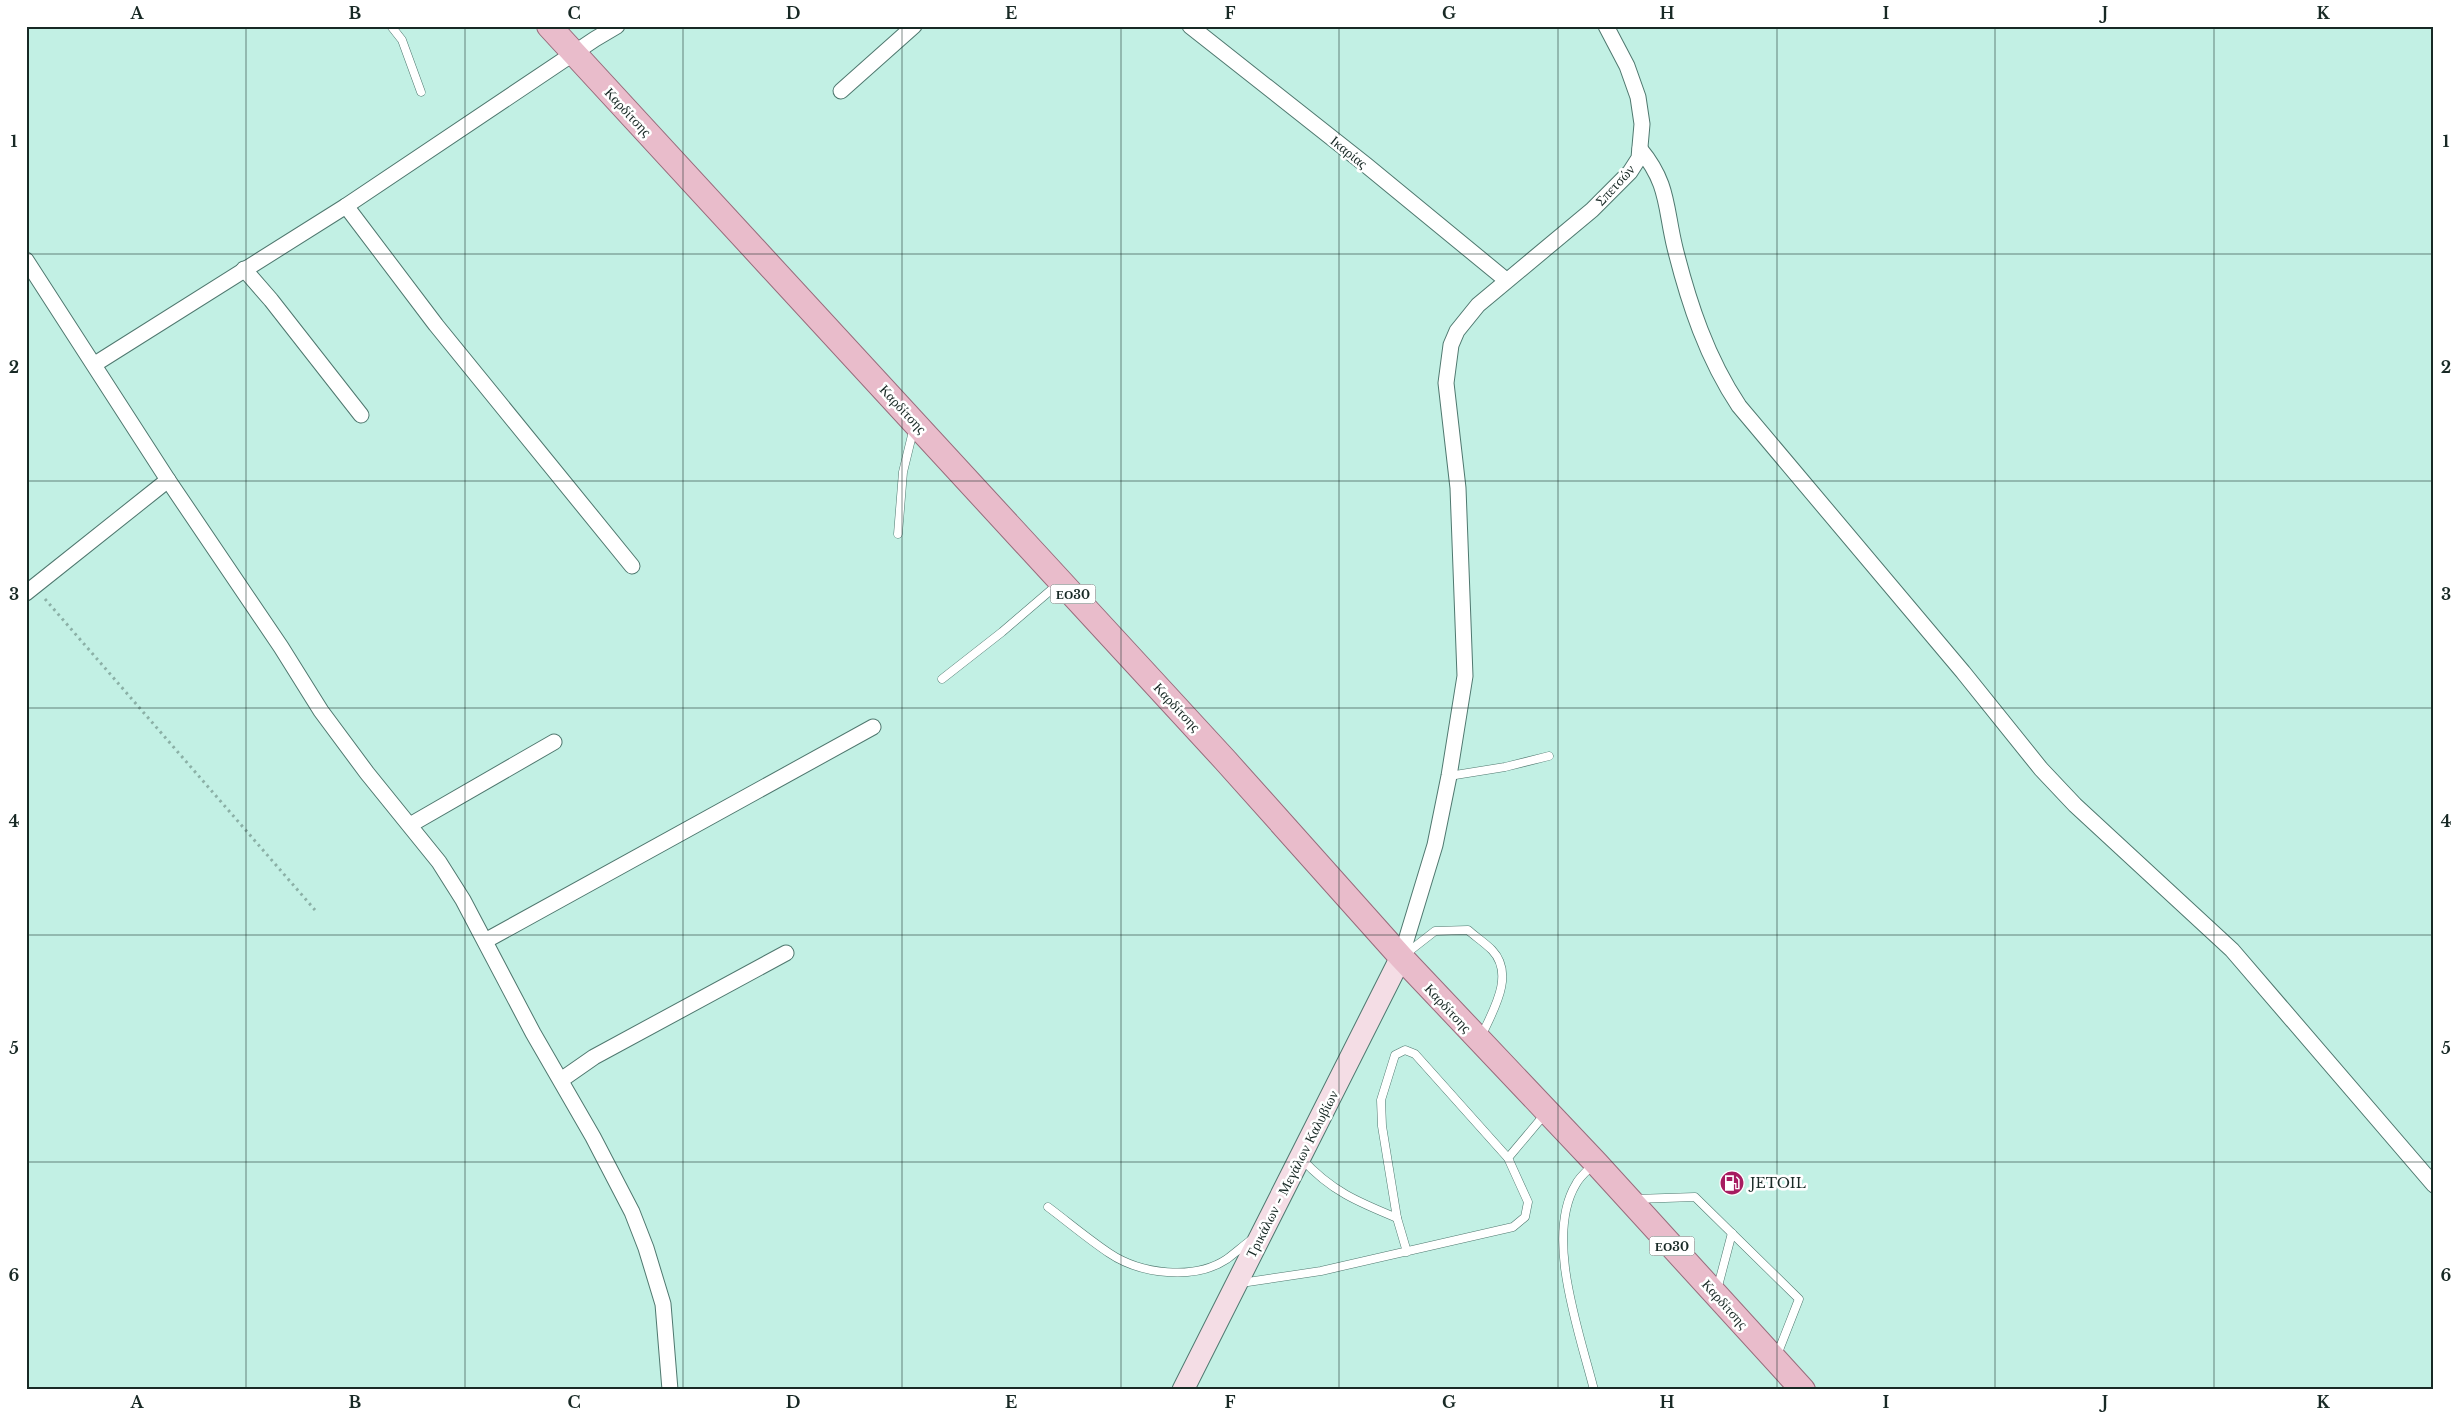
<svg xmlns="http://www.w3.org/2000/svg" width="2460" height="1416" viewBox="0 0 2460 1416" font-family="'Libre Baskerville',serif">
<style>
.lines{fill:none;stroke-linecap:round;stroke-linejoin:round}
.lane-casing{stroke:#4f786f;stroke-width:9}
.street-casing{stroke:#4f786f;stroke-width:17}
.secondary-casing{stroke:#4f786f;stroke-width:23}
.primary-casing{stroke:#976b7b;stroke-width:26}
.path{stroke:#8bb0a6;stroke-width:3;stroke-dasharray:2.5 4;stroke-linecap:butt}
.lane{stroke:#fff;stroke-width:8}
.street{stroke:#fff;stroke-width:15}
.secondary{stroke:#f4dde5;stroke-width:21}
.primary{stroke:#e9bccb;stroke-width:24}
.grid{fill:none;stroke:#182925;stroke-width:1;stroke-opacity:0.55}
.labels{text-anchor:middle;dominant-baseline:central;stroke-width:5;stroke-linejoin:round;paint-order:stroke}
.shield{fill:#fff;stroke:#5d6966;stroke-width:1}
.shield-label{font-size:12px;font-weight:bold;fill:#182925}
.street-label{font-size:14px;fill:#182925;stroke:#fff}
.poi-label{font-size:14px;fill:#182925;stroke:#fff;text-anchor:start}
.neatline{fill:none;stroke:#182925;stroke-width:2}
.grid-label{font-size:16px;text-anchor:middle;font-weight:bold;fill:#182925}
</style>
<rect width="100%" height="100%" fill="#c2f0e4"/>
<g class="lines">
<defs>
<g id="lane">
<path d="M 391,26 L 402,40 L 421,92"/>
<path d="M 898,534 L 903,472 L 914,427"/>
<path d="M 942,679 L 1002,632 L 1058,584"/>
<path d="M 1449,776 L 1505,767 L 1549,756"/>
<path d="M 1403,956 L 1435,931 L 1468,930 C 1476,937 1485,943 1492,950 C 1516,975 1492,1012 1481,1037"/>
<path d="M 1508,1158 L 1545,1114"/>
<path d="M 1302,1159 C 1331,1191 1358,1202 1397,1218"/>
<path d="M 1594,1164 C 1588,1170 1580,1176 1576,1184 C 1544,1237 1580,1334 1594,1390"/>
<path d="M 1635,1199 L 1695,1197 L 1799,1299 L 1777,1355"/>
<path d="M 1048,1207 C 1068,1222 1088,1239 1109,1253 C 1140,1274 1194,1281 1227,1259 C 1235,1253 1243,1246 1251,1240"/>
<path d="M 1241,1283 L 1321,1271 L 1513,1227 L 1525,1217 L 1528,1202 L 1508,1158 L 1415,1054 L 1405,1050 L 1395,1055 L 1381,1100 L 1382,1126 L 1397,1218 L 1407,1252"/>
<path d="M 1717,1290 L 1732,1233"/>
</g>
<g id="street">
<path d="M 1190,26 L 1366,165 L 1506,280"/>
<path d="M 841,91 L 914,26"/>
<path d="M 1640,149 C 1669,184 1665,207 1675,248 C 1689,304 1707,358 1739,406 L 1963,672 L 2041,769 L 2075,805 L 2232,950 L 2434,1185"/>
<path d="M 346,206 L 436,325 L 632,566"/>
<path d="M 26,260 L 168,480 L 281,647 L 321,711 L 367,773 L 439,862 L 463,900 L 533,1033 L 593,1137 L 632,1212 L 646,1248 L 663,1304 L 670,1390"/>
<path d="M 244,269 L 271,300 L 361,415"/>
<path d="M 95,364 L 346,206 L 595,39 L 617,26"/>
<path d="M 26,593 L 168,480"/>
<path d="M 410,825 L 554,742"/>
<path d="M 485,941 L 873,727"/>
<path d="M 1401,957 L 1435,845 L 1449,776 L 1465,676 L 1458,488 L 1446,383 L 1451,345 L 1457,331 L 1478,305 L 1592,210 L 1630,172 L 1639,158 L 1642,124 L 1638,97 L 1627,66 L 1606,26"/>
<path d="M 561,1080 L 594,1057 L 786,953"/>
</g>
<path id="secondary" d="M 1183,1390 L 1401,957"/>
<path id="primary" d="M 549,26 L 1225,760 L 1401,957 L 1596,1163 L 1803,1390"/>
</defs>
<use href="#lane" class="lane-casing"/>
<use href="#street" class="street-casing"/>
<use href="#secondary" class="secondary-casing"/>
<use href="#primary" class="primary-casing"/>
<path class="path" d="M 45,599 L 315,910"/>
<use href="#lane" class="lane"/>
<use href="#street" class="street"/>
<use href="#secondary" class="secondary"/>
<use href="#primary" class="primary"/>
</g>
<path class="grid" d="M 246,26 L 246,1390M 465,26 L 465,1390M 683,26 L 683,1390M 902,26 L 902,1390M 1121,26 L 1121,1390M 1339,26 L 1339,1390M 1558,26 L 1558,1390M 1777,26 L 1777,1390M 1995,26 L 1995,1390M 2214,26 L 2214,1390M 26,254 L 2434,254M 26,481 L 2434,481M 26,708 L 2434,708M 26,935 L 2434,935M 26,1162 L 2434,1162"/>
<defs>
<symbol id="fuel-disc" viewBox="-11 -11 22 22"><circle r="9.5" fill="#a71c60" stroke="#fff"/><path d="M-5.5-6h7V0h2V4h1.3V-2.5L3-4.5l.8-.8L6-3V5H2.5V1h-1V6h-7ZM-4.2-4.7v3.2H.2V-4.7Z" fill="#fff"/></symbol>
</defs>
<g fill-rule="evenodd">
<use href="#fuel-disc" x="1718" y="1169" width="28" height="28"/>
</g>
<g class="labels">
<g class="shield">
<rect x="1050.5" y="584.5" width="45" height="19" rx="4"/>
<rect x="1649.5" y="1236.5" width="45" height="19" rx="4"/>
</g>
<g class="shield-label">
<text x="1073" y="594">ΕΟ30</text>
<text x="1672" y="1246">ΕΟ30</text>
</g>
<g class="street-label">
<text transform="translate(628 112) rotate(47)">Καρδίτσης</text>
<text transform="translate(1349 152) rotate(39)">Ικαρίας</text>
<text transform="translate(1615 185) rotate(-47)">Σπετσών</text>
<text transform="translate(903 409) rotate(47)">Καρδίτσης</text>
<text transform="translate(1177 707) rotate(47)">Καρδίτσης</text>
<text transform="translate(1448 1008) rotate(47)">Καρδίτσης</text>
<text transform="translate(1292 1174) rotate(-63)">Τρικάλων - Μεγάλων Καλυβίων</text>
<text transform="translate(1725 1304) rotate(48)">Καρδίτσης</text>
</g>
<g class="poi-label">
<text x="1750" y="1183">JETOIL</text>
</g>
</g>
<rect width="2460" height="1416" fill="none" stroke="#ffffff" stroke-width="55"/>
<rect x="28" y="28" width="2404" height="1360" class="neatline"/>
<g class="grid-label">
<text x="137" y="19">A</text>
<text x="355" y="19">B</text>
<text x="574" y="19">C</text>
<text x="793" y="19">D</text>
<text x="1011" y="19">E</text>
<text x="1230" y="19">F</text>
<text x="1449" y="19">G</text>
<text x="1667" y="19">H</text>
<text x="1886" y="19">I</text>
<text x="2105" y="19">J</text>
<text x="2323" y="19">K</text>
<text x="14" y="147">1</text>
<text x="2446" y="147">1</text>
<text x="14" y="373">2</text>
<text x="2446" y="373">2</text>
<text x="14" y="600">3</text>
<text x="2446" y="600">3</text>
<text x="14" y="827">4</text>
<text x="2446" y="827">4</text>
<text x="14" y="1054">5</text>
<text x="2446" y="1054">5</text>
<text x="14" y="1281">6</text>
<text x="2446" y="1281">6</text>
<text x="137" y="1408">A</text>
<text x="355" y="1408">B</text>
<text x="574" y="1408">C</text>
<text x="793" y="1408">D</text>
<text x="1011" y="1408">E</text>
<text x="1230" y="1408">F</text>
<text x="1449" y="1408">G</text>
<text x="1667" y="1408">H</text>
<text x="1886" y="1408">I</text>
<text x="2105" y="1408">J</text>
<text x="2323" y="1408">K</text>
</g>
</svg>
